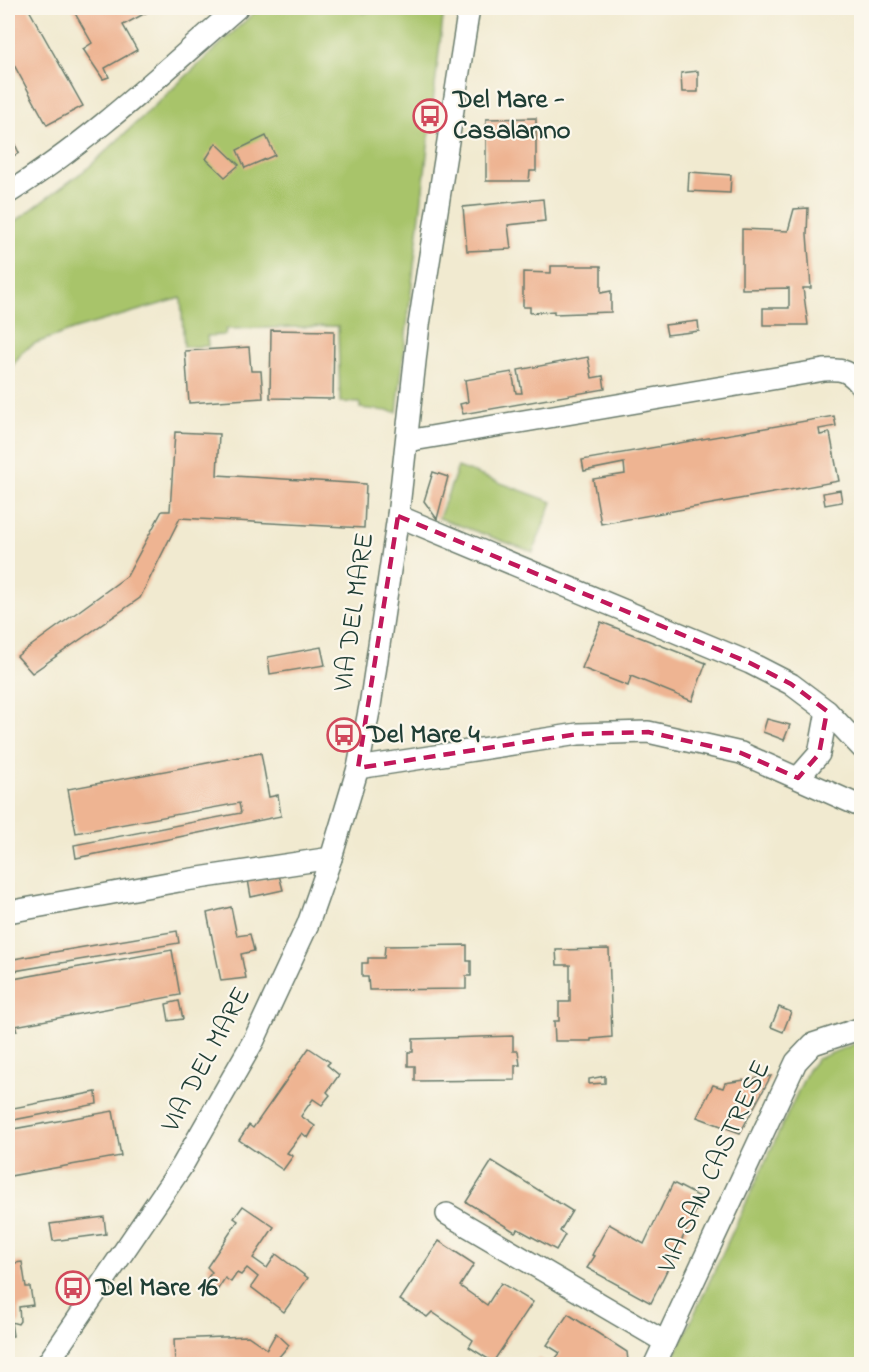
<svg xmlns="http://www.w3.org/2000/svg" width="869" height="1372" viewBox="0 0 869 1372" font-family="'Indie Flower',sans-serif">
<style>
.green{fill:#a8c46b;stroke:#648050;stroke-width:1.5}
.building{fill:#eeb492}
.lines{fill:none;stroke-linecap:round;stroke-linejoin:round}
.minor-casing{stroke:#687a6b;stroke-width:24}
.minor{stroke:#fff;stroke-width:21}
.marked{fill:none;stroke:#c2185b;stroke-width:4.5;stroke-dasharray:12 8;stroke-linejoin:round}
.labels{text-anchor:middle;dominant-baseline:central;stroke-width:4.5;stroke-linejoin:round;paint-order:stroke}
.poi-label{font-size:27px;font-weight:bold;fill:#1f3d34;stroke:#fbf7ec;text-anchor:start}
.street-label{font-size:27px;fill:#1f3d34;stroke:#fbf7ec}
</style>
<rect width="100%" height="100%" fill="#fbf7ec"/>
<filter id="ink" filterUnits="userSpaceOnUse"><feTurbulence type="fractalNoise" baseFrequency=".0167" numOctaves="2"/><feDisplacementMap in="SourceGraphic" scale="12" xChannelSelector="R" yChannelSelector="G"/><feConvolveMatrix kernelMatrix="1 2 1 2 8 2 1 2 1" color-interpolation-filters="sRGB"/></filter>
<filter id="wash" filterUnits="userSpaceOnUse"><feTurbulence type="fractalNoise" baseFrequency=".008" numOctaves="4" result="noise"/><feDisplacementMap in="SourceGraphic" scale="24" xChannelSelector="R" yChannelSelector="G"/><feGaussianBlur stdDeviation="1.35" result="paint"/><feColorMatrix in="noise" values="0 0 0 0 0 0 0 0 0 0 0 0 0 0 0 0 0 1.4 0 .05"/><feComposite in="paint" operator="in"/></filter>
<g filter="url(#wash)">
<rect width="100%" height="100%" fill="#f1ead0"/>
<g class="green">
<path d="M 259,8 L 361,8 L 364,13 L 375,8 L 427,8 L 427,12 L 444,9 L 397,412 L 360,408 L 360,403 L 340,402 L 338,326 L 226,329 L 225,335 L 207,336 L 208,346 L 184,347 L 181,298 L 75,329 L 36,343 L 23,351 L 8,372 L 8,227 L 89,167 Z"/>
<path d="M 458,467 L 552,502 L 533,552 L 439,518 Z"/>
<path d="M 861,1041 L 861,1364 L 671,1364 L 808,1070 L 817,1059 Z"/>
</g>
<g id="blocks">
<g class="building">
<path d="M 8,8 L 28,8 L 83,106 L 47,125 L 8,54 Z"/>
<path d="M 72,8 L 155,8 L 123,25 L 137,50 L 105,68 L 109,77 L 103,79 L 83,49 L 92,43 Z"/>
<path d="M 698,71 L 698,92 L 682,92 L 681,73 Z"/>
<path d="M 536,118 L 536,171 L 530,171 L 529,181 L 486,181 L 486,119 Z"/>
<path d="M 8,129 L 19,153 L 8,159 Z"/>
<path d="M 266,136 L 275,155 L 245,168 L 237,150 Z"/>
<path d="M 216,143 L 239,165 L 225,177 L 206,159 Z"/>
<path d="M 689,172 L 731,175 L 730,193 L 688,191 Z"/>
<path d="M 543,199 L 545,221 L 508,225 L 511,249 L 467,251 L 463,207 Z"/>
<path d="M 808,208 L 807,234 L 811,288 L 803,288 L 808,325 L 763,325 L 763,308 L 789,308 L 789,288 L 742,289 L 742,229 L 788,231 L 794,209 Z"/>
<path d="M 551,266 L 601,266 L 601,293 L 611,291 L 611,312 L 554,314 L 554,311 L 530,313 L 530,307 L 523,307 L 523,272 L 551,273 Z"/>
<path d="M 698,321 L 699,331 L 667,335 L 665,325 Z"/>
<path d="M 271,330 L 334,331 L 333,399 L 270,398 Z"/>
<path d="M 249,347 L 251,371 L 261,371 L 263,398 L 189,403 L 185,351 Z"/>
<path d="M 588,357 L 592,378 L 603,376 L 605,389 L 463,414 L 460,404 L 468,402 L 465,380 L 512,372 L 516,393 L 522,393 L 518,370 Z"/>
<path d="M 834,416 L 836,426 L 819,429 L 820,435 L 830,433 L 839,481 L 601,524 L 593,479 L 625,474 L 624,463 L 584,471 L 582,460 Z"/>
<path d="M 175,432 L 219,434 L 217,475 L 366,484 L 364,528 L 180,518 L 140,598 L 32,673 L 17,656 L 127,576 L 162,511 L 170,511 Z"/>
<path d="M 433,472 L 448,477 L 437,519 L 424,501 Z"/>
<path d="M 840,490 L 842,502 L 825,505 L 823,493 Z"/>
<path d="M 601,622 L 706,663 L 692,701 L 631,676 L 628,686 L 582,668 Z"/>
<path d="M 321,647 L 325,665 L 270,674 L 268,657 Z"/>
<path d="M 767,719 L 790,725 L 784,740 L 763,732 Z"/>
<path d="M 261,753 L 269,797 L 278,795 L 281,816 L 76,858 L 74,845 L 241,813 L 239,803 L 76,833 L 68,789 Z"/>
<path d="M 279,875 L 283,890 L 251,897 L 248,880 Z"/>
<path d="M 231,907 L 237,936 L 250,934 L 254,951 L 241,954 L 246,978 L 221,981 L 207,913 Z"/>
<path d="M 177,931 L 179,943 L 8,972 L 8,960 Z"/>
<path d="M 467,945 L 467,961 L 471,961 L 471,976 L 466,976 L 466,989 L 369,990 L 368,977 L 362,977 L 362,963 L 368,963 L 368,958 L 384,958 L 385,946 Z"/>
<path d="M 609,949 L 612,1037 L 591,1039 L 591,1041 L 555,1041 L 554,1021 L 559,1021 L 559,1002 L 570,1002 L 570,965 L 557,965 L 556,950 Z"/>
<path d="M 172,950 L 180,995 L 15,1026 L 17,1031 L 8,1033 L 8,980 Z"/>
<path d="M 179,1001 L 183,1019 L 169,1021 L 166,1004 Z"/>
<path d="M 779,1007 L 791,1012 L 783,1032 L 771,1027 Z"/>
<path d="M 513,1036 L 513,1051 L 518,1051 L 520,1065 L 515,1065 L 515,1080 L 415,1081 L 415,1066 L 408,1066 L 408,1052 L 413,1052 L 413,1039 Z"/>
<path d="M 309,1048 L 330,1062 L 327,1065 L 339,1075 L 327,1092 L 330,1095 L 322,1105 L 313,1099 L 301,1116 L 315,1126 L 308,1138 L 302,1133 L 287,1153 L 293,1156 L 283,1170 L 239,1140 L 249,1125 L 253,1128 Z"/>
<path d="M 605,1076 L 605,1083 L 589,1084 L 589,1079 Z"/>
<path d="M 771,1076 L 740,1133 L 697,1117 L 713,1085 L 723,1088 L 725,1083 Z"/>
<path d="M 96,1092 L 97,1104 L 8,1121 L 8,1109 Z"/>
<path d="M 113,1111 L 121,1156 L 10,1176 L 8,1159 L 8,1130 Z"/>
<path d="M 492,1161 L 572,1211 L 560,1231 L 565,1235 L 556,1250 L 518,1229 L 515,1232 L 466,1202 Z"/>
<path d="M 673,1183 L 702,1198 L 651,1303 L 587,1268 L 595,1256 L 592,1255 L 609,1224 L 644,1244 Z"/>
<path d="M 243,1206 L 274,1227 L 253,1258 L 267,1268 L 276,1254 L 308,1278 L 284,1312 L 251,1287 L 258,1277 L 247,1268 L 241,1275 L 237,1273 L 231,1282 L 225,1278 L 216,1292 L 203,1284 L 212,1272 L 207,1267 L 238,1221 L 234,1218 Z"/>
<path d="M 104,1217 L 106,1234 L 53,1241 L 50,1224 Z"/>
<path d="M 439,1241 L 474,1264 L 460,1286 L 487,1305 L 501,1283 L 533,1302 L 493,1362 L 469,1347 L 473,1340 L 432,1312 L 427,1317 L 400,1300 Z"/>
<path d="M 22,1262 L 26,1287 L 30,1287 L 33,1305 L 19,1307 L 20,1321 L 18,1324 L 11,1322 L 13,1336 L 8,1337 L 8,1264 Z"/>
<path d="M 568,1314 L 627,1352 L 628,1361 L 626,1364 L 551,1364 L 560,1353 L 547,1345 Z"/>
<path d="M 276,1333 L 289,1345 L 273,1364 L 175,1364 L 174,1339 L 248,1336 L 267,1349 Z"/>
<path d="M 538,1358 L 547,1364 L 534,1364 Z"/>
</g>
</g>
</g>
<g filter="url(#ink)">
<use href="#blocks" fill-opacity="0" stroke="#687a6b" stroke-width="1.5"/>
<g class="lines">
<defs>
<g id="minor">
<path d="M 8,193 C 91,141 163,72 237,8"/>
<path d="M 407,441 L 824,370 C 844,369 850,371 862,387"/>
<path d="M 398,516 L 750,663 L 791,684 L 827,711 L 862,748"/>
<path d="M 358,768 L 578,734 L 648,732 L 741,753 L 862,807"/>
<path d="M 798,778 L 819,754 L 827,711"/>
<path d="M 8,912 L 179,881 L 331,858"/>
<path d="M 447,1214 L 665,1342"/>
<path d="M 47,1364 L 182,1166 L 254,1040 L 308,924 L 331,858 L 358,768 L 370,706 L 398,516 L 419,325 L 469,8"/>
<path d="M 655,1364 L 796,1062 L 813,1044 L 862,1028"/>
</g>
</defs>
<use href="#minor" class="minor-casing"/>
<use href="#minor" class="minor"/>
</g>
</g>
<path class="marked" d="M 398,516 L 750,663 L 791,684 L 827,711 L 819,754 L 798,778 L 741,753 L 648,732 L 578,734 L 358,768 Z"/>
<defs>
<symbol id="bus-ring" viewBox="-11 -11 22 22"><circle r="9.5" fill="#fbf7ec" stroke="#d1495b" stroke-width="1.5"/><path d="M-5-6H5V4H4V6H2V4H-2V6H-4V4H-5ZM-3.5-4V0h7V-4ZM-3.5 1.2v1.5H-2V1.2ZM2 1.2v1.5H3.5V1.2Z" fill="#d1495b"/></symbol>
</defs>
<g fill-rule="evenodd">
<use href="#bus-ring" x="411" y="97" width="38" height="38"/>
<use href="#bus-ring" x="325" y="716" width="38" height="38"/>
<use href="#bus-ring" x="54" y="1269" width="38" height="38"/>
</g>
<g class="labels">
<g class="poi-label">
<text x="453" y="100">Del Mare -<tspan x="453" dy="31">Casalanno</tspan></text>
<text x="367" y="735">Del Mare 4</text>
<text x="96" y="1288">Del Mare 16</text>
</g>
<g class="street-label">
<text transform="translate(355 612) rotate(-82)">VIA DEL MARE</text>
<text transform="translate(207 1060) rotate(-62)">VIA DEL MARE</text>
<text transform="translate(715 1167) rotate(-65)">VIA SAN CASTRESE</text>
</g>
</g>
<rect width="869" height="1372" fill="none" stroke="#fbf7ec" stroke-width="30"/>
</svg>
